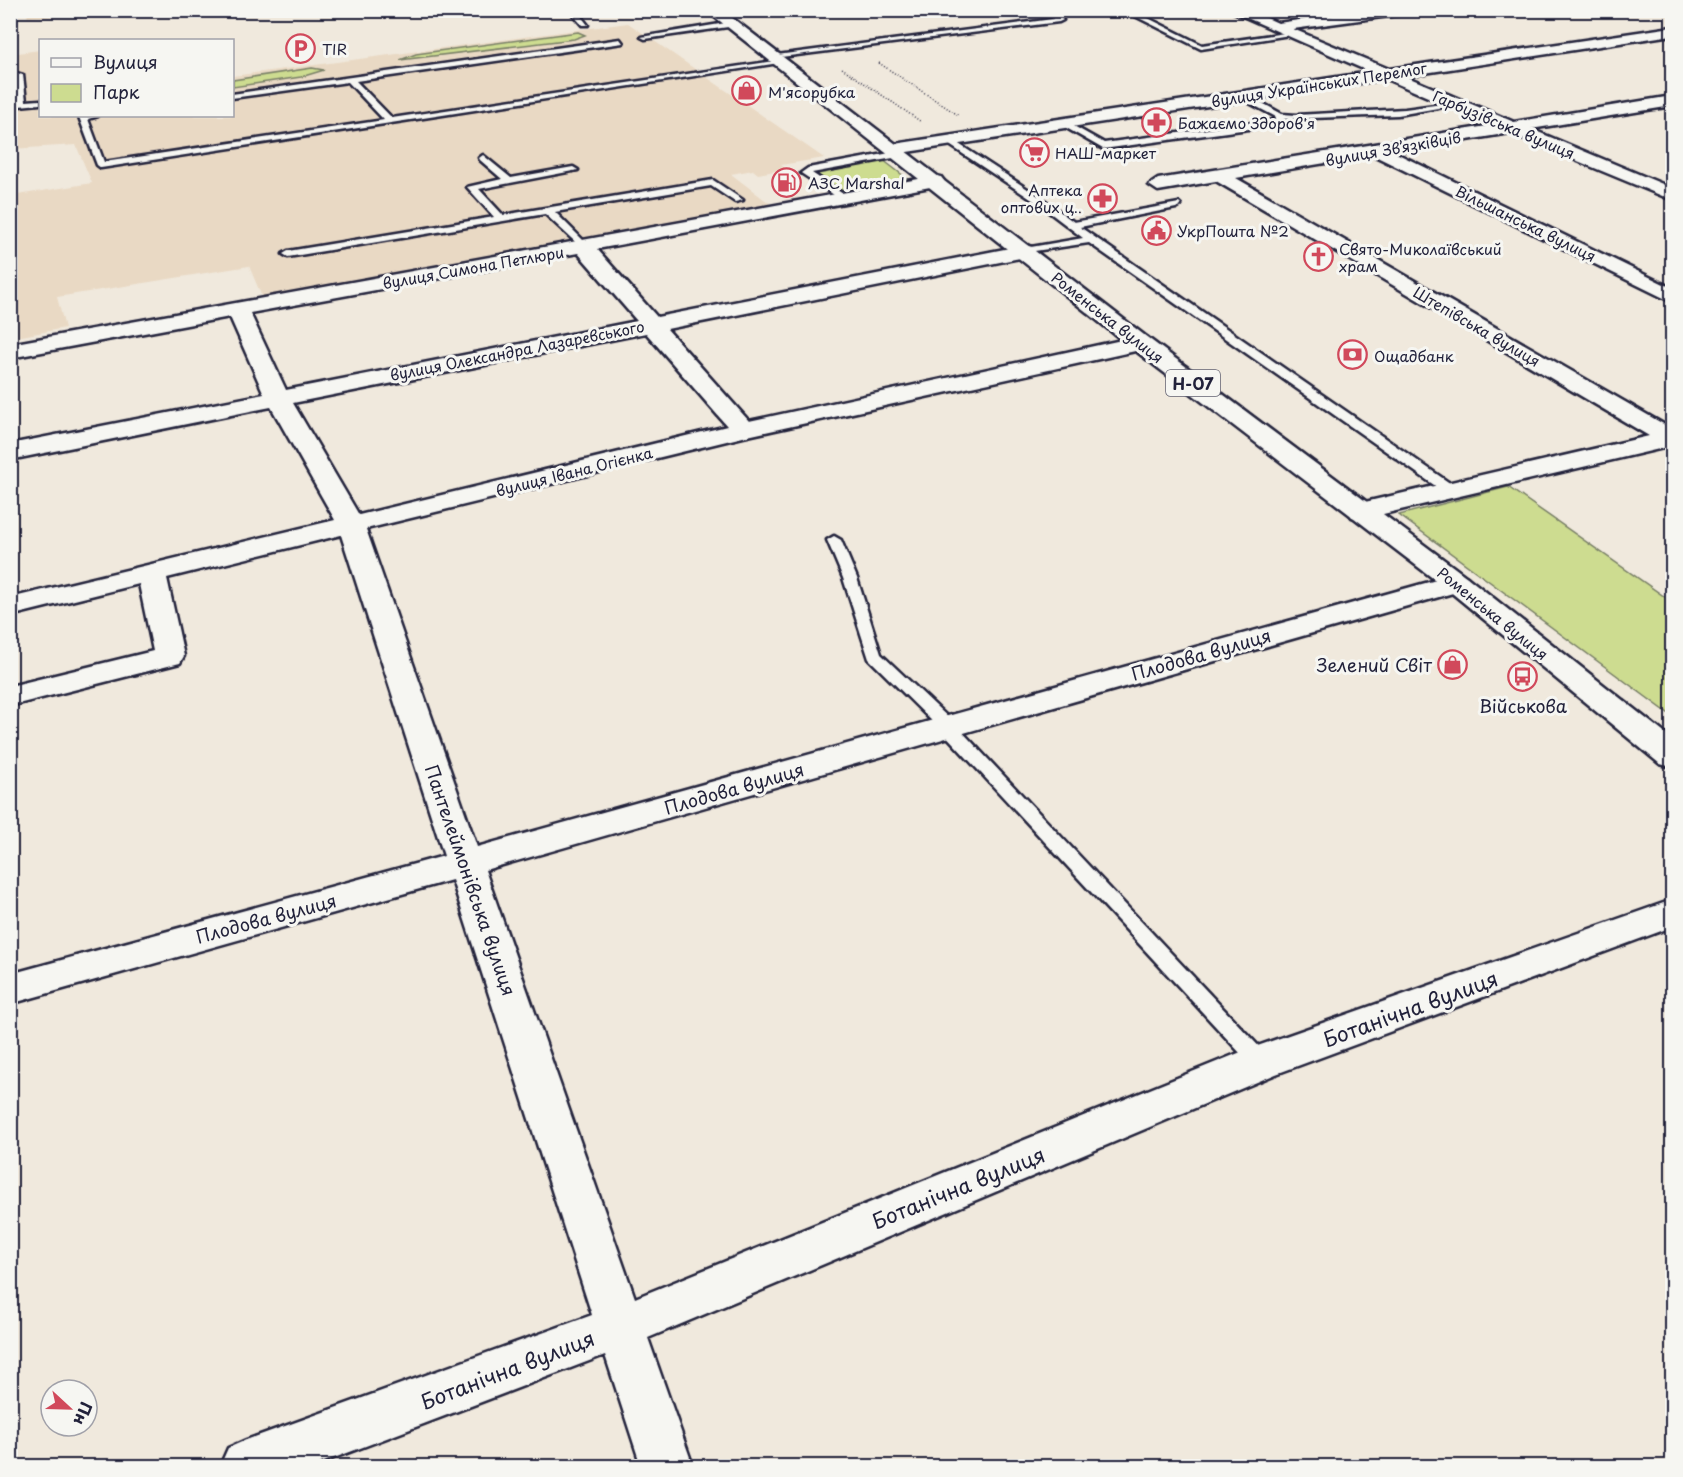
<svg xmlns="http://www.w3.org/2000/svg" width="1683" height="1477" viewBox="0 0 1683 1477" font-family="'Playpen Sans',sans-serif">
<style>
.built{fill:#e9d9c4}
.green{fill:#cddc90;stroke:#787f66;stroke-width:1.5}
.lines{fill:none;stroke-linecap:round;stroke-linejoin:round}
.service-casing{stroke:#22223b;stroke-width:5}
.minor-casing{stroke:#22223b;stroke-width:5}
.primary-casing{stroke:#22223b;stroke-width:5}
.path{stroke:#22223b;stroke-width:1.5;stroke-dasharray:1 2;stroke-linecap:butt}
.service{fill:#f6f6f2;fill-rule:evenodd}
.minor{fill:#f6f6f2;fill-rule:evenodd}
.primary{fill:#f6f6f2;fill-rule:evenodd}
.labels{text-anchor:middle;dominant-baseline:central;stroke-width:6;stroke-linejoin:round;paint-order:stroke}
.far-poi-label{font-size:15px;fill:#22223b;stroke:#f6f6f2;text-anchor:start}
.far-street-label{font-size:15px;fill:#22223b;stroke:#f6f6f2}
.shield{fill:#f6f6f2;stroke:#626272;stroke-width:1.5}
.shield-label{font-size:16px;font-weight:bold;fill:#22223b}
.street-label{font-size:18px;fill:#22223b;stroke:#f6f6f2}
.poi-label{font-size:18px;fill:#22223b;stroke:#f6f6f2;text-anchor:end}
.near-street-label{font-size:21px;fill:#22223b;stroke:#f6f6f2}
</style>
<rect width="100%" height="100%" fill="#f0e9dd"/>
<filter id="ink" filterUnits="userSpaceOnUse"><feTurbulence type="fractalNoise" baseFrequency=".0167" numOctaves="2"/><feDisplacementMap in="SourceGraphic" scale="12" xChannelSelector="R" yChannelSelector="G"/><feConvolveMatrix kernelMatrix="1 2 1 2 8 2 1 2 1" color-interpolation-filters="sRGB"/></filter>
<g filter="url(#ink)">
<g class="built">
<path d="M 28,11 L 28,10 L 121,11 L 27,18 Z"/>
<path d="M 628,23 L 824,158 L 781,165 L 786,169 L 758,174 L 753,170 L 731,174 L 773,206 L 262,297 L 249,266 L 57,297 L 65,328 L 11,338 L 11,196 L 92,183 L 76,145 L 11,149 L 11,54 L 40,50 L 40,116 L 232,116 L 233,76 Z"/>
</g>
<g class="green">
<path d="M 578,32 L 585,35 L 574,39 L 400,60 L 416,54 Z"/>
<path d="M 312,68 L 324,70 L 301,77 L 233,87 L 233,80 Z"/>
<path d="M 883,160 L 909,180 L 852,191 L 836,189 L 816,173 Z"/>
<path d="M 1508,487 L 1672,602 L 1672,716 L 1399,515 Z"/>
</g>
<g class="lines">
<defs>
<g id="service">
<path d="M 569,10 L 576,10 L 588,25 L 582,25 Z"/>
<path d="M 1075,10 L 1057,14 L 1063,20 L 1059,22 L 773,58 L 769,56 L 1053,19 L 1049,12 Z"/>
<path d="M 1123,10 L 1132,10 L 1202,45 L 1292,32 L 1296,34 L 1201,49 Z"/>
<path d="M 732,22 L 735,26 L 645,39 L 641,37 Z"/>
<path d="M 620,39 L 623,43 L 356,81 L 392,118 L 781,60 L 785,62 L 101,168 L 97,165 L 79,117 L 98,116 L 88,119 L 104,162 L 384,120 L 348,82 L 232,98 L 232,94 Z"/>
<path d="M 16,73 L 23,75 L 26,101 L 40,100 L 40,104 L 19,106 Z"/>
<path d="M 1242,95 L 1248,95 L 1282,114 L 1296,115 L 1405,109 L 1457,102 L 1461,104 L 1398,115 L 1283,119 L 1278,125 L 1103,149 L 1056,122 L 1063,120 L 1104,143 L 1275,120 L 1276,117 L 1242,99 Z"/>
<path d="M 948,137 L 1043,199 L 1074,222 L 1179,203 L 1181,205 L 1176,208 L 1080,227 L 1454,486 L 1454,492 L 1444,492 L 1089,243 L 1021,253 L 1021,249 L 1025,248 L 1083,238 L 1037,203 L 945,142 L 945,138 Z"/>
<path d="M 901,151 L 904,152 L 904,156 L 812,173 L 846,196 L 846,200 L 843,201 L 801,173 L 808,168 Z"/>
<path d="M 483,155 L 511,178 L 573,167 L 578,170 L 479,189 L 503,215 L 713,180 L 743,200 L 735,202 L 711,186 L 555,212 L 588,245 L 589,247 L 584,250 L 545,214 L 288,257 L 283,254 L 288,251 L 494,217 L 467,187 L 502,179 L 480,160 L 479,158 Z"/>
<path d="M 834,536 L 841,540 L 857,578 L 881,654 L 954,723 L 1268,1056 L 1271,1062 L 1268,1068 L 1261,1070 L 1254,1068 L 942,731 L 869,659 L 843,578 L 827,540 Z"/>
</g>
<g id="minor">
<path d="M 1229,10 L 1249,10 L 1278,23 L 1369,10 L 1411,10 L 1404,14 L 1293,29 L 1389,69 L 1672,27 L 1672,35 L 1405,76 L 1514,122 L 1672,96 L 1672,106 L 1531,129 L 1672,188 L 1672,200 L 1510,133 L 1394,152 L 1672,288 L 1672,302 L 1373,155 L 1236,178 L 1672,429 L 1672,446 L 1362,519 L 1352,517 L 1348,511 L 1352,505 L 1649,436 L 1216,181 L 1158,191 L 1149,185 L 1158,179 L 1493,125 L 1386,79 L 894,154 L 885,149 L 894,144 L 1370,72 Z"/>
<path d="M 935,176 L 941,177 L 944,181 L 941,185 L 597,249 L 657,317 L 1025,245 L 1032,247 L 1035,251 L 1032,255 L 1025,257 L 667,329 L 749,421 L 1140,336 L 1148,338 L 1151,343 L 1148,348 L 1140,350 L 743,437 L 366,529 L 477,847 L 1447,577 L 1457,574 L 1467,577 L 1471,583 L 1467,589 L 485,870 L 635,1298 L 1246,1050 L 1672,900 L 1672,927 L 1276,1074 L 648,1338 L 693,1466 L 641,1466 L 605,1355 L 313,1466 L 220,1466 L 228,1448 L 246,1440 L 592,1315 L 452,880 L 10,1004 L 10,974 L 444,856 L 341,535 L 167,578 L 184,656 L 180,663 L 10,706 L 10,686 L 153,651 L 139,584 L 10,616 L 10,598 L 335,520 L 271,407 L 10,460 L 10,444 L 264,394 L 230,317 L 10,358 L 10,344 ZM 578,253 L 637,321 L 286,390 L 250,313 ZM 646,333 L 727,426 L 359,515 L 293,403 Z"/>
</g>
<path id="primary" d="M 706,10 L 722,10 L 1148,338 L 1467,577 L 1672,739 L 1672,767 L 1660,764 L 1447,589 L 1132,348 Z"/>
</defs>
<use href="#service" class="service-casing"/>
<use href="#minor" class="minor-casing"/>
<use href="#primary" class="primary-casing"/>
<g class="path">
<path d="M 879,63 L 958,115"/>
<path d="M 842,68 L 920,121"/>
</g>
<use href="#service" class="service"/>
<use href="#minor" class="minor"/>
<use href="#primary" class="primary"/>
</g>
</g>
<defs>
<symbol id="parking-ring" viewBox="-11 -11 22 22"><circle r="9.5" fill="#f6f6f2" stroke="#d1495b" stroke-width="1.5"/><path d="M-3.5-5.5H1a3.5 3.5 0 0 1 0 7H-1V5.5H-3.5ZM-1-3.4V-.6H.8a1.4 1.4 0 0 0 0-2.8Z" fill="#d1495b"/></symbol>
<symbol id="shop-ring" viewBox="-11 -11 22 22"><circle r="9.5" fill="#f6f6f2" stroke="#d1495b" stroke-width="1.5"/><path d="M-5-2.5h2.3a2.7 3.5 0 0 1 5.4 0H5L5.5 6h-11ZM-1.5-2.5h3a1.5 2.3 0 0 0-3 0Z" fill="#d1495b"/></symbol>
<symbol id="pharmacy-ring" viewBox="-11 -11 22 22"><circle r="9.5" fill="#f6f6f2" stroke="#d1495b" stroke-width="1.5"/><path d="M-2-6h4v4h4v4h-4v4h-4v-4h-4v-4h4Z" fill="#d1495b"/></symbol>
<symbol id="supermarket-ring" viewBox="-11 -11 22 22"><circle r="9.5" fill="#f6f6f2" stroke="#d1495b" stroke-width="1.5"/><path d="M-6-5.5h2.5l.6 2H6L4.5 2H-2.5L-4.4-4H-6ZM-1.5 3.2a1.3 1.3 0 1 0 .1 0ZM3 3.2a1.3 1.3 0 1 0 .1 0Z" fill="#d1495b"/></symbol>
<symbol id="fuel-ring" viewBox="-11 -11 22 22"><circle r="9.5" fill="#f6f6f2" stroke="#d1495b" stroke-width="1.5"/><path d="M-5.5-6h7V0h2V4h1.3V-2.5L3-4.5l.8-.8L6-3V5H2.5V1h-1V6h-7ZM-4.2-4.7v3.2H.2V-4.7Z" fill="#d1495b"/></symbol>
<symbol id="civic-ring" viewBox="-11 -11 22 22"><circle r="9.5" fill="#f6f6f2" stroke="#d1495b" stroke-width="1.5"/><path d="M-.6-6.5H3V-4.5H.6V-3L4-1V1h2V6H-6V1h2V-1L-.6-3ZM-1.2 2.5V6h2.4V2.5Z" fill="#d1495b"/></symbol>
<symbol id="church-ring" viewBox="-11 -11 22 22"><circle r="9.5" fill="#f6f6f2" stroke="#d1495b" stroke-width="1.5"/><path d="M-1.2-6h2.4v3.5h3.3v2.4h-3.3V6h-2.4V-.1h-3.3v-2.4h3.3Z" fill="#d1495b"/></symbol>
<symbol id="bank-ring" viewBox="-11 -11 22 22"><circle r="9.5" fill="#f6f6f2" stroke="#d1495b" stroke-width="1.5"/><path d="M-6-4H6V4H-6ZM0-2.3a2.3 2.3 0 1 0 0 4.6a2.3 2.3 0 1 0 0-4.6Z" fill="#d1495b"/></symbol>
<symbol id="bus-ring" viewBox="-11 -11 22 22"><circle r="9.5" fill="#f6f6f2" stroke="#d1495b" stroke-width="1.5"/><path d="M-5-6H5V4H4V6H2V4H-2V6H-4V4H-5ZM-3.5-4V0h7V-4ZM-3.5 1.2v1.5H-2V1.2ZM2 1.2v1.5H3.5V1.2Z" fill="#d1495b"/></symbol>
</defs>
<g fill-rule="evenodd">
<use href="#parking-ring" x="284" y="32" width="33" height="33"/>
<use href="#shop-ring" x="730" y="74" width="33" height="33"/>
<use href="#pharmacy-ring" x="1140" y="106" width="33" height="33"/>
<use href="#supermarket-ring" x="1018" y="136" width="33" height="33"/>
<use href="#fuel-ring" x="770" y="166" width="33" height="33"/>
<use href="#pharmacy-ring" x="1086" y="182" width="33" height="33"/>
<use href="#civic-ring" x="1140" y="214" width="33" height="33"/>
<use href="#church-ring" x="1302" y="240" width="33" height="33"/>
<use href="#bank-ring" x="1336" y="338" width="33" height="33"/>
<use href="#shop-ring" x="1436" y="648" width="33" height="33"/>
<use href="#bus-ring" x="1506" y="660" width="33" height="33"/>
</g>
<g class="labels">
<g class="far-poi-label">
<text x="322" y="48">TIR</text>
<text x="768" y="91">М'ясорубка</text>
<text x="1178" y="122">Бажаємо Здоров'я</text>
<text x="1055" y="152">НАШ-маркет</text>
<text x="808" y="182">АЗС Marshal</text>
<text x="1082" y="189" text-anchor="end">Аптека<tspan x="1082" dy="17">оптових ц..</tspan></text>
<text x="1177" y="230">УкрПошта №2</text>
<text x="1339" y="248">Свято-Миколаївський<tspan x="1339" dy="17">храм</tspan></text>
<text x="1374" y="355">Ощадбанк</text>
</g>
<g class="far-street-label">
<text transform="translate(1319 84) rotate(-9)">вулиця Українських Перемог</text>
<text transform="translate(1504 124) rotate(23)">Гарбузівська вулиця</text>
<text transform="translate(1393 148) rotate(-10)">вулиця Звʼязківців</text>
<text transform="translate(1526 223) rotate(26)">Вільшанська вулиця</text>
<text transform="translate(473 267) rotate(-10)">вулиця Симона Петлюри</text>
<text transform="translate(1108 317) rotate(38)">Роменська вулиця</text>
<text transform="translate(1477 326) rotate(30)">Штепівська вулиця</text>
<text transform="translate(517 350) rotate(-11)">вулиця Олександра Лазаревського</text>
<text transform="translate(574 471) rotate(-14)">вулиця Івана Огієнка</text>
<text transform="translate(1493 613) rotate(39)">Роменська вулиця</text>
</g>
<rect class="shield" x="1166" y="370" width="54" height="26" rx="4.5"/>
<g class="shield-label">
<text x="1193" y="383">Н-07</text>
</g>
<g class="street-label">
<text transform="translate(1201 654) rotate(-16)">Плодова вулиця</text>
<text transform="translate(734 788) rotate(-16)">Плодова вулиця</text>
<text transform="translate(471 880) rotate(71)">Пантелеймонівська вулиця</text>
<text transform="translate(266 918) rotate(-15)">Плодова вулиця</text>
</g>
<g class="poi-label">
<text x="1432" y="664">Зелений Світ</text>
<text x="1523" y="705" text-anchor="middle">Військова</text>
</g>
<g class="near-street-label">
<text transform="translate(1410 1008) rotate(-20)">Ботанічна вулиця</text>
<text transform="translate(958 1187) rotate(-22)">Ботанічна вулиця</text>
<text transform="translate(507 1369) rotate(-21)">Ботанічна вулиця</text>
</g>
</g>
<rect width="1683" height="1477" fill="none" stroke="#f6f6f2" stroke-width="36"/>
<rect x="18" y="18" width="1647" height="1441" fill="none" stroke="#22223b" stroke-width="2" filter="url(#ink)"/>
<rect x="39" y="39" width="195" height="78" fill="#f6f6f2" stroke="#a1a1a9" stroke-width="1.5"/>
<rect x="51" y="58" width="30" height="9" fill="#f6f6f2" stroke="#a1a1a9" stroke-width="1.5"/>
<text x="93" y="69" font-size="18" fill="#22223b">Вулиця</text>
<rect x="51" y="84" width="30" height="18" fill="#cddc90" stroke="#a1a1a9" stroke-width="1.5"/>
<text x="93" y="99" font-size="18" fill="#22223b">Парк</text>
<g transform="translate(69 1408) rotate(112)"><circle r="28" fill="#f6f6f2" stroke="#a1a1a9" stroke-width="1.5"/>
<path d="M0-4.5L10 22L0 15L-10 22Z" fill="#d1495b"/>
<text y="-9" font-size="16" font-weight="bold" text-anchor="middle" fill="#22223b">Пн</text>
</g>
</svg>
